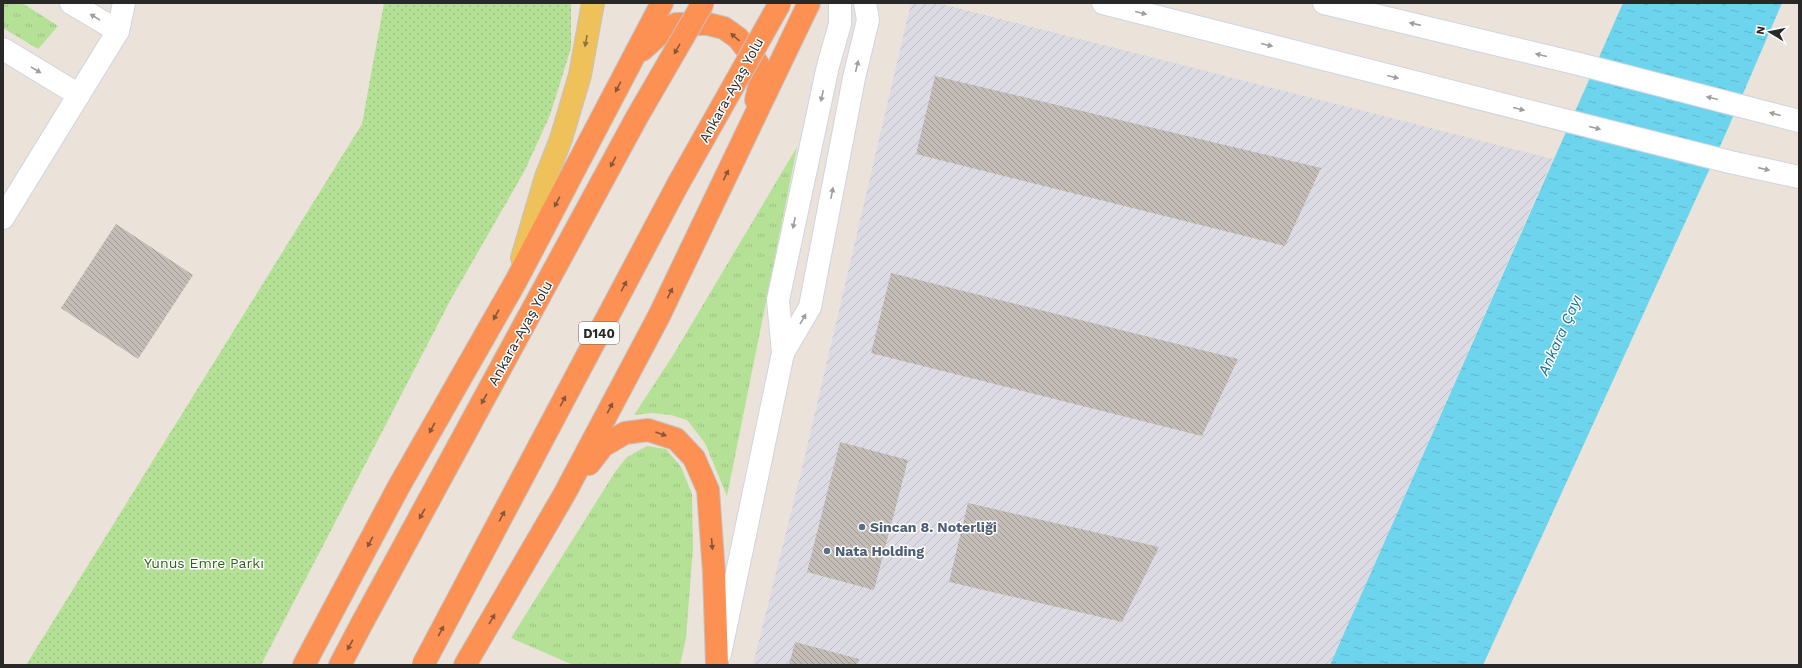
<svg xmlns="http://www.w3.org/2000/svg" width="1802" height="668" viewBox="0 0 1802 668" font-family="'Work Sans',sans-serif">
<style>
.industrial{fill:url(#industrial-furrows)}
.grass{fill:url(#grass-tufts)}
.park{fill:url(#park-dots)}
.water{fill:url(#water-ripples)}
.building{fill:url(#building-back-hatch)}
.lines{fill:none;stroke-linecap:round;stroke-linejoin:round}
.minor-casing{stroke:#cfd4e1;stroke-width:24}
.major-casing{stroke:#c3c3c3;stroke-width:24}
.highway-casing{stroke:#c3c3c3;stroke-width:24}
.minor{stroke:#fff;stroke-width:22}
.major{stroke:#efc15b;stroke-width:22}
.highway{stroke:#fd9053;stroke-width:22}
.highway-bridge-casing{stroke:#c3c3c3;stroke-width:24;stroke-linecap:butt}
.highway-bridge{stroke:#fd9053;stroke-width:22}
.oneway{fill:#9e9e9e}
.oneway2{fill:#88573b}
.oneway3{fill:#8c7442}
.service-dot{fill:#5c6f8a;stroke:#fff;stroke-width:1.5}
.labels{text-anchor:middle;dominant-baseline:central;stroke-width:3;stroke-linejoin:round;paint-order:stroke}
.shield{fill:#fff;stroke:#686868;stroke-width:1}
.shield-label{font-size:13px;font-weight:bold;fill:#282828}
.street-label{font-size:14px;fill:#282828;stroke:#fff}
.service-label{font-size:14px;font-weight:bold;fill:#4e5e75;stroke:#fff;text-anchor:start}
.park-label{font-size:14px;fill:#2f641a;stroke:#fff}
.water-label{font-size:15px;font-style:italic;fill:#0e7296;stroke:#fff}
</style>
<defs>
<pattern id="industrial-furrows" width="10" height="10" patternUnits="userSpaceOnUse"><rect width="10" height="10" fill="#dcdbe3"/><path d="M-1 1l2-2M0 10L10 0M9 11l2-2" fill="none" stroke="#bdbcc3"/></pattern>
<pattern id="grass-tufts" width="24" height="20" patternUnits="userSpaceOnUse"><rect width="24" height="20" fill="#b5e196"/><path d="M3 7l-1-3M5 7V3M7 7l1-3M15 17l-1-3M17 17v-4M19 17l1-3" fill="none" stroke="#9cc181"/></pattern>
<pattern id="park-dots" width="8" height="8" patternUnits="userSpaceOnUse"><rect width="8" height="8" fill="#b5e196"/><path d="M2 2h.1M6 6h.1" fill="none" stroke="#9cc181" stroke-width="1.8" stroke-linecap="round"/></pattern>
<pattern id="water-ripples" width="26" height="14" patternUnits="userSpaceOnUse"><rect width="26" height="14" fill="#6cd4ed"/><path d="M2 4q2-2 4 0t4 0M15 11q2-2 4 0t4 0" fill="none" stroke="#5eb6cb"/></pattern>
<pattern id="building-back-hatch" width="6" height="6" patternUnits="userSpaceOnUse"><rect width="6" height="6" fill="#c3bcb7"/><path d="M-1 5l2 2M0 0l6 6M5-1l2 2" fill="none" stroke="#9e9995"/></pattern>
</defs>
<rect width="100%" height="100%" fill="#ebe2da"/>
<path class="industrial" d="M 911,3 L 937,3 L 1553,159 L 1330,665 L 753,665 L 800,477 Z"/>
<g class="grass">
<path d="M 3,3 L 22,3 L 58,26 L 38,49 L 3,28 Z"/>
<path d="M 797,147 L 727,496 L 705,443 L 687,420 L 671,415 L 652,413 L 634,415 L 672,357 Z"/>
<path d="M 647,446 L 666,449 L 681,467 L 692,494 L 693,548 L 686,638 L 680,665 L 573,665 L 511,638 L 615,472 L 627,457 Z"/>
</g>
<path class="park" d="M 384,3 L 571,3 L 571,48 L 550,115 L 525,170 L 451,299 L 261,665 L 26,665 L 362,124 Z"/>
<path class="water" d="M 1623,3 L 1782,3 L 1726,133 L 1483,665 L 1330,665 Z"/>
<g class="building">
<path d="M 935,76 L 1321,168 L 1285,246 L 916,154 Z"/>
<path d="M 116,224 L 193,275 L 138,359 L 61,308 Z"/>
<path d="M 891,273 L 1238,359 L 1202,436 L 871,353 Z"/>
<path d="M 840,442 L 908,460 L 874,590 L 807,572 Z"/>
<path d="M 968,503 L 1159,547 L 1122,622 L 949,582 Z"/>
<path d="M 795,642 L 859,659 L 857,665 L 789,665 Z"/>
</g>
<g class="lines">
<defs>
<g id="minor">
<path d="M 71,3 L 118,31"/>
<path d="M 1103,3 L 1730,162 L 1799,177"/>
<path d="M 1324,3 L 1579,64 L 1799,121"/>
<path d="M 3,49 L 79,95"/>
<path d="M 3,218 L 118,31 L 124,3"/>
<path d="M 783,353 L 810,307 L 854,78 L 868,20 L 865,3"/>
<path d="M 720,654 L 783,353 L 778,300 L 828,66 L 840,24 L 840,3"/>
</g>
<path id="major" d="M 522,258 L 546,177 L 561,139 L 580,75 L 593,3"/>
<g id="highway">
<path d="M 642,50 L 661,33 L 676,24 L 708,24 L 724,28 L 738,38 L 758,64 L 760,83 L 756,100"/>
<path d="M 589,464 L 603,446 L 625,433 L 648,430 L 676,439 L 694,458 L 708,490 L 714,573 L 717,665"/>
<path d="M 304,665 L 398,488 L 516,281 L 662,3"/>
<path d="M 340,665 L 361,625"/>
<path d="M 465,665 L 565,493 L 659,316 L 809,3"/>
</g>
</defs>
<use href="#minor" class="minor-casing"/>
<use href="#major" class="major-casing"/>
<use href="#highway" class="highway-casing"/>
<use href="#minor" class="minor"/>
<use href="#major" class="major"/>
<use href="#highway" class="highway"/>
<defs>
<g id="highway-bridge">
<path d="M 361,625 L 637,117 L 703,3"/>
<path d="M 423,665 L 677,186 L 780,3"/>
</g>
</defs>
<use href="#highway-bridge" class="highway-bridge-casing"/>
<use href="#highway-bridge" class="highway-bridge"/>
</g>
<defs><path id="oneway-solid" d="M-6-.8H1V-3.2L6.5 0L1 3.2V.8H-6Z"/></defs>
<g class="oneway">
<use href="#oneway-solid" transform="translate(1141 13) rotate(14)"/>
<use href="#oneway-solid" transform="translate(95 17) rotate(-149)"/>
<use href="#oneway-solid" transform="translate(1415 24) rotate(-167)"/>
<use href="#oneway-solid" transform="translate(1267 45) rotate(14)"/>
<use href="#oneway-solid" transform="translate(1541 55) rotate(-166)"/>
<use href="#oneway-solid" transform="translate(857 66) rotate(-76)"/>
<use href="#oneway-solid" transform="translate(36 70) rotate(31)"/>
<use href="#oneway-solid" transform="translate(1393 77) rotate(14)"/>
<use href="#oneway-solid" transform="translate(822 96) rotate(102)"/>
<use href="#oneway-solid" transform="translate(1712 98) rotate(-166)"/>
<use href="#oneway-solid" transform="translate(1519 109) rotate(14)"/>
<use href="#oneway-solid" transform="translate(1775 114) rotate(-165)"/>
<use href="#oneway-solid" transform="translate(1595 128) rotate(14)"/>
<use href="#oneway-solid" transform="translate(1764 169) rotate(13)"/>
<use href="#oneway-solid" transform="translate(832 193) rotate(-79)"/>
<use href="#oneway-solid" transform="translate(794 223) rotate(102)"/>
<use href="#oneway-solid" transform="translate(803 319) rotate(-60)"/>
</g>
<g class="oneway2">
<use href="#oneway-solid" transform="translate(735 37) rotate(-140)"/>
<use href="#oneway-solid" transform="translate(677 49) rotate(120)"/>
<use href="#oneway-solid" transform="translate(618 87) rotate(118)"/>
<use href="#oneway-solid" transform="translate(613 162) rotate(118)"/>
<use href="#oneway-solid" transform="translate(726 175) rotate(-64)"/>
<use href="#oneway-solid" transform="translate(557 202) rotate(118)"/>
<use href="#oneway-solid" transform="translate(624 286) rotate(-62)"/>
<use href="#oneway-solid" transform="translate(670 293) rotate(-64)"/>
<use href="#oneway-solid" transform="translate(496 315) rotate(119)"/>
<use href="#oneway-solid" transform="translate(484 399) rotate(119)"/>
<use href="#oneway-solid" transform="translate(563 401) rotate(-62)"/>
<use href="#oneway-solid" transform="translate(610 408) rotate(-62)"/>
<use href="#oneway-solid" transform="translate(432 428) rotate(119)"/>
<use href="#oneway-solid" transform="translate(661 434) rotate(19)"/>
<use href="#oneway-solid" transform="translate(422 514) rotate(119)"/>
<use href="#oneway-solid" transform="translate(502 516) rotate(-62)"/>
<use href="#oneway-solid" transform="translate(370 542) rotate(118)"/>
<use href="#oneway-solid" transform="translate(712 544) rotate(85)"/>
<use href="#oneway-solid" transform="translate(492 619) rotate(-60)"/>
<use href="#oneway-solid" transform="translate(441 631) rotate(-62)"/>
<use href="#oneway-solid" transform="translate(350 645) rotate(119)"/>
</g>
<use class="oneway3" href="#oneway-solid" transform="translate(586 41) rotate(100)"/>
<g class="service-dot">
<circle cx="862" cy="527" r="4"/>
<circle cx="827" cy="551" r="4"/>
</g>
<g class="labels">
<rect class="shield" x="579" y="322" width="40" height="22" rx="3"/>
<g class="shield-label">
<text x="599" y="333">D140</text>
</g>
<g class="street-label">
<text transform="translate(731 90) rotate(-61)">Ankara-Ayaş Yolu</text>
<text transform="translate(520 333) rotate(-61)">Ankara-Ayaş Yolu</text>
</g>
<g class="service-label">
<text x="870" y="527">Sincan 8. Noterliği</text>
<text x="835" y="551">Nata Holding</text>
</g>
<g class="park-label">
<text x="204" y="563">Yunus Emre Parkı</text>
</g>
<g class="water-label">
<text transform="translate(1560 335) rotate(-66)">Ankara Çayı</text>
</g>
</g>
<rect width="1802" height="668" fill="none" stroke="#282828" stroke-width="8"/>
<g transform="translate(1770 32) rotate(280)" stroke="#ffffff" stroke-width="3" paint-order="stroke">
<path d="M0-3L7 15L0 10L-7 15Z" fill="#282828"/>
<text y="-6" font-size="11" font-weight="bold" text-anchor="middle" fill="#282828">N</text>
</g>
</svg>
